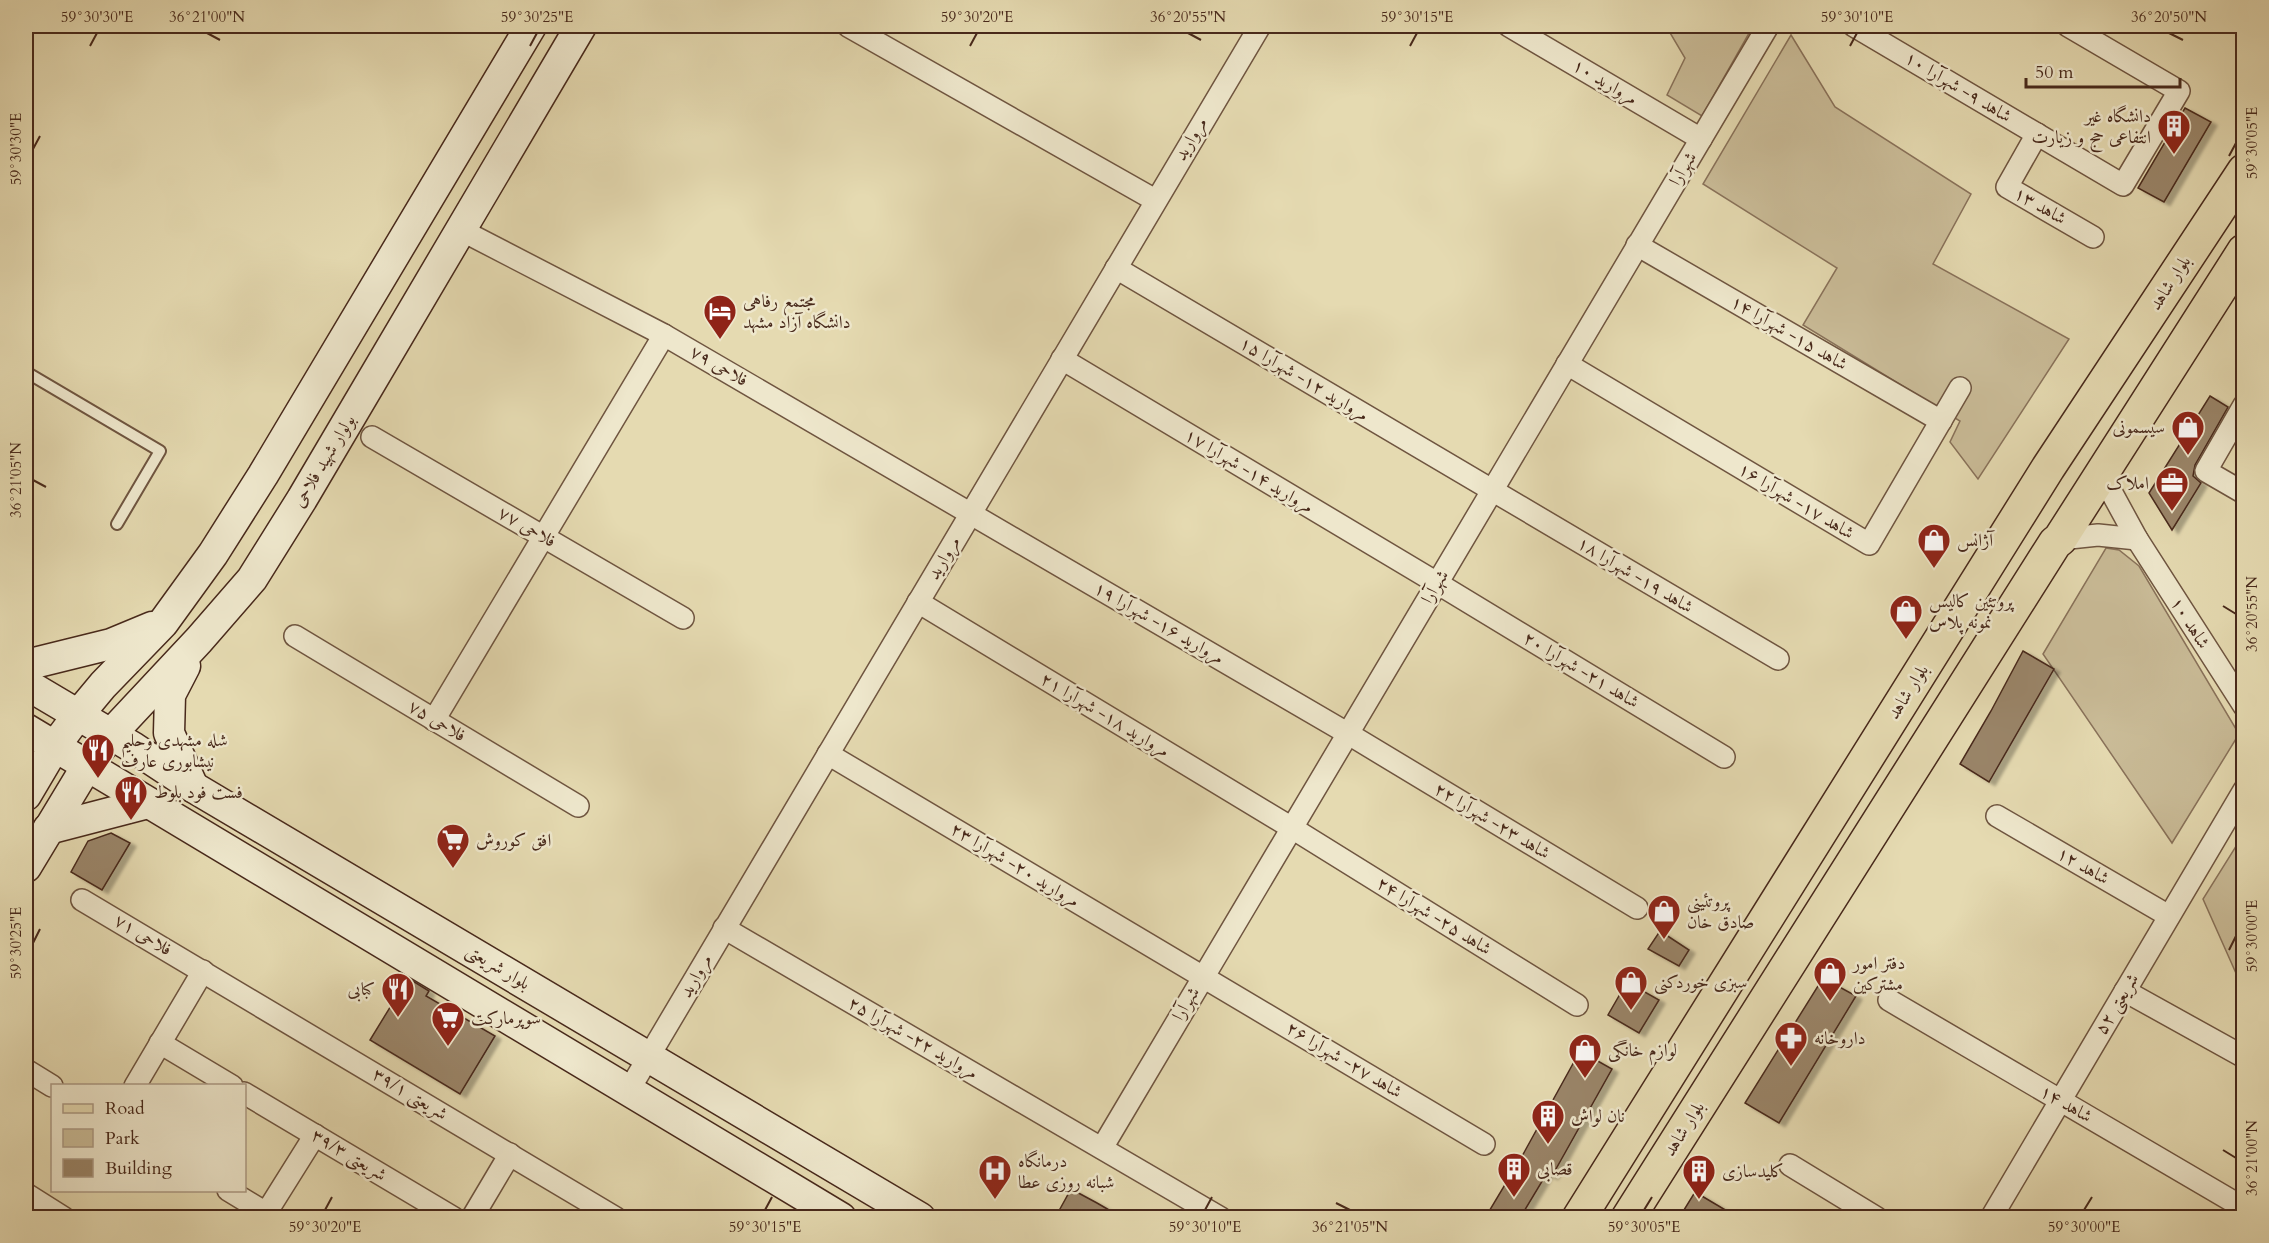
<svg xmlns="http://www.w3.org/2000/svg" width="2269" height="1243" viewBox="0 0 2269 1243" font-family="Cardo,Amiri,serif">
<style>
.green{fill:#cabc98;stroke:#89725a;stroke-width:1.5}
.building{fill:#9a8569;stroke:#48291b;stroke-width:1.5;filter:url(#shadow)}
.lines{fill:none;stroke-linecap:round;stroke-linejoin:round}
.lane-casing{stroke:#6f5540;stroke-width:14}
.street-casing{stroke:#6f5540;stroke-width:24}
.secondary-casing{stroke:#48291b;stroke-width:33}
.primary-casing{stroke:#48291b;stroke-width:36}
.lane{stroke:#eee7cc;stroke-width:10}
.street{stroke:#eee7cc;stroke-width:21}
.secondary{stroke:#eee7cc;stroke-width:30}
.primary{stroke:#e5dab1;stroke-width:33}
.ticks{fill:none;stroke:#48291b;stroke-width:2}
.labels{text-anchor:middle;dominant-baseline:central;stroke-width:5;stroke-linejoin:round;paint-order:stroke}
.street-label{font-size:18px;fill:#48291b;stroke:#eee7cc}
.poi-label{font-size:18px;fill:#48291b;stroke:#eee7cc;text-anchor:start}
.neatline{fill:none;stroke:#48291b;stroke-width:2}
.ticks-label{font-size:15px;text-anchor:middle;fill:#48291b}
</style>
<defs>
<filter id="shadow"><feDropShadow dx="6" dy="3.5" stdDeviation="1.5" flood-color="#0004"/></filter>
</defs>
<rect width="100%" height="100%" fill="#e5dab1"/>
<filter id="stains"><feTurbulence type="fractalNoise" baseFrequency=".00333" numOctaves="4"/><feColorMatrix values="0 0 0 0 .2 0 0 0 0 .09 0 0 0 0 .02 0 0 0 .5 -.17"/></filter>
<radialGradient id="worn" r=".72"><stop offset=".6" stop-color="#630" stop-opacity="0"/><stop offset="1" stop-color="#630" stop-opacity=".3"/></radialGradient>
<g class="green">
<path d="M 1666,26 L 1753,26 L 1702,116 L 1667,95 L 1685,58 Z"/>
<path d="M 1791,35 L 1835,107 L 1971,194 L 1933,264 L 2069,339 L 1978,479 L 1950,442 L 1960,421 L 1803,325 L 1837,268 L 1703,184 Z"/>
<path d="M 2106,548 L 2119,550 L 2139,566 L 2239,734 L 2172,843 L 2043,654 Z"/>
<path d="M 2243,835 L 2243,989 L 2203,899 Z"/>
</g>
<g class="building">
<path d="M 2185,108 L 2211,122 L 2164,202 L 2138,188 Z"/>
<path d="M 2210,396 L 2228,407 L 2195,465 L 2193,476 L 2201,483 L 2172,530 L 2149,493 Z"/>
<path d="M 2023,651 L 2054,669 L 1989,782 L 1960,764 L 1991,711 Z"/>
<path d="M 111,833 L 130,843 L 102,890 L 71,872 L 88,841 Z"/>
<path d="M 1660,931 L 1689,950 L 1679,966 L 1648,949 Z"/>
<path d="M 408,978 L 429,991 L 426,996 L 495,1036 L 460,1094 L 370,1040 Z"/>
<path d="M 1823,978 L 1856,996 L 1779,1123 L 1745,1103 Z"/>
<path d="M 1627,982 L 1659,1000 L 1639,1033 L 1608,1015 Z"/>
<path d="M 1580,1051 L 1612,1069 L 1552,1176 L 1547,1173 L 1520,1218 L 1485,1218 L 1521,1158 Z"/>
<path d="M 1071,1189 L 1097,1203 L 1123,1218 L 1055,1218 Z"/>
<path d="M 1695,1192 L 1739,1218 L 1679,1218 Z"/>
</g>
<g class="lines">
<defs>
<path id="lane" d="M 26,372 L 160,451 L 117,524"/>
<g id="street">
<path d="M 848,26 L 1155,200"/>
<path d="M 1509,26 L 1701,139"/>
<path d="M 1854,26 L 2123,185 L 2179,91 L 2068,26"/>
<path d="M 2037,134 L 2007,187 L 2093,237"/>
<path d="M 461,230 L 664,335 L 1347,733 L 1637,908"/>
<path d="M 1637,245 L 1941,421"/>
<path d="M 1116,268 L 1778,659"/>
<path d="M 1062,359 L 1437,583 L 1724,757"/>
<path d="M 1567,364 L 1869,544 L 1960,388"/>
<path d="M 2244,405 L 2206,471 L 2244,493"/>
<path d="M 372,437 L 683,618"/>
<path d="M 2101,473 L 2137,539 L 2244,706"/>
<path d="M 2060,539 L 2098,535 L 2137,539"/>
<path d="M 918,602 L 1292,828 L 1577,1005"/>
<path d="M 295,636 L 578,806"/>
<path d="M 434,720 L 664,335"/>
<path d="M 828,754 L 1484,1144"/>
<path d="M 1997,816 L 2169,916"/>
<path d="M 82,900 L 616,1218"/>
<path d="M 724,928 L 1221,1218"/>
<path d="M 2125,991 L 2244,1057"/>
<path d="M 1889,1000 L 2244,1208"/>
<path d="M 160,1043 L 232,1086"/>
<path d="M 26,1070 L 52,1086"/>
<path d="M 135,1086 L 203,971"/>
<path d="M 629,1090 L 1260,26"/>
<path d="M 244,1093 L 454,1218"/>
<path d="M 1102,1148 L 1768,26"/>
<path d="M 1790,1165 L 1877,1218"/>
<path d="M 228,1190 L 266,1213"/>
<path d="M 26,1194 L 64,1218"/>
<path d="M 263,1218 L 315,1135"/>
<path d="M 472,1218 L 510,1154"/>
<path d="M 1991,1218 L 2244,790"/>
</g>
<g id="secondary">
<path d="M 26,665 L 111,644 L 152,627"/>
<path d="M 185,666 L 170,695 L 169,733 L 193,787"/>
<path d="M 26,684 L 134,748 L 193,787 L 920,1218"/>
<path d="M 26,729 L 841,1218"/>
<path d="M 26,795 L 55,746 L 78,715 L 103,685 L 163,623 L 213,554 L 263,475 L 531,26"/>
<path d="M 48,829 L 148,803"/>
<path d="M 26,867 L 87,766 L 111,734 L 199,640 L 252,579 L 302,499 L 581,26"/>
</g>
<g id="primary">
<path d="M 1579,1218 L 2048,468 L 2244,171"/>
<path d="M 1628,1218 L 2055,543 L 2060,539 L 2244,251"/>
</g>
</defs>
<use href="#lane" class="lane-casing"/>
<use href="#street" class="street-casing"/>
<use href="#secondary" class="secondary-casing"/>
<use href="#primary" class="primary-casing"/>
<use href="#lane" class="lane"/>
<use href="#street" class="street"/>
<use href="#secondary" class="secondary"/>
<use href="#primary" class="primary"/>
</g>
<path class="ticks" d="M 207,33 L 220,40M 1188,33 L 1201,40M 2169,33 L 2183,40M 90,46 L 97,33M 530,46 L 537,33M 970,46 L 977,33M 1410,46 L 1417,33M 1850,46 L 1857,33M 33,149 L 40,136M 2229,156 L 2236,143M 33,480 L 46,487M 2223,606 L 2236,614M 33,943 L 40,929M 2229,950 L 2236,936M 2223,1150 L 2236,1158M 1336,1203 L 1350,1210M 325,1210 L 332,1197M 765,1210 L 772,1197M 1205,1210 L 1212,1197M 1644,1210 L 1652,1197M 2084,1210 L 2092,1197"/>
<defs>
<symbol id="building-pin" viewBox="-11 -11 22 30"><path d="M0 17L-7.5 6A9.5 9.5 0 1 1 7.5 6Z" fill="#8f2418" stroke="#eee7cc"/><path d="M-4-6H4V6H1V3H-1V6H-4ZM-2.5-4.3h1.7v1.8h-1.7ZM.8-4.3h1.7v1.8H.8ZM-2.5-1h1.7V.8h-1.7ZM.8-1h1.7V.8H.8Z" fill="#fff"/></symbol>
<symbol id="hotel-pin" viewBox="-11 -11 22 30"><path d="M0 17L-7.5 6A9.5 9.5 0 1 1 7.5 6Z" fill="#8f2418" stroke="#eee7cc"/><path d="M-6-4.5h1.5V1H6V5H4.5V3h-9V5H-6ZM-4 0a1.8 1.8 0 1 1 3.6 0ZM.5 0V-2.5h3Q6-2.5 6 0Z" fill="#fff"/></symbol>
<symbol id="shop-pin" viewBox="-11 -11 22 30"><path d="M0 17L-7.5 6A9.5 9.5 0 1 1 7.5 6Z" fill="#8f2418" stroke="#eee7cc"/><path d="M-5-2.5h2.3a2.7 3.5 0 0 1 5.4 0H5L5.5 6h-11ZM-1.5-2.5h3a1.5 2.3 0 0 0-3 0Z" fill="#fff"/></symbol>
<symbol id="office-pin" viewBox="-11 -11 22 30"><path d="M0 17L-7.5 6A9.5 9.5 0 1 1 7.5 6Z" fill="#8f2418" stroke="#eee7cc"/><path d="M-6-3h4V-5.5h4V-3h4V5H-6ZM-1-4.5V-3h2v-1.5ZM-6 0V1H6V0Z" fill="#fff"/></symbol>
<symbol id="restaurant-pin" viewBox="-11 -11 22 30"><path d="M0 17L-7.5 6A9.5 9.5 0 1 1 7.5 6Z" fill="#8f2418" stroke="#eee7cc"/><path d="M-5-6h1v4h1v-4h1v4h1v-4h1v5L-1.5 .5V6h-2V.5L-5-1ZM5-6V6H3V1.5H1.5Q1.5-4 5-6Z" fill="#fff"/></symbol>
<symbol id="supermarket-pin" viewBox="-11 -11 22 30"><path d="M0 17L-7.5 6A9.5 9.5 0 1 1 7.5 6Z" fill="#8f2418" stroke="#eee7cc"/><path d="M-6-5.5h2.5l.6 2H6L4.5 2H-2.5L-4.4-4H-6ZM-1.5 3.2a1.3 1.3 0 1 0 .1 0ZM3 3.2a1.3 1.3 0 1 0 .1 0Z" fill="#fff"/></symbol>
<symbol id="pharmacy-pin" viewBox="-11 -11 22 30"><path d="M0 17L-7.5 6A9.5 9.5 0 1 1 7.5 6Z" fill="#8f2418" stroke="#eee7cc"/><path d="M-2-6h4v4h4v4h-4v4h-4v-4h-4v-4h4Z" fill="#fff"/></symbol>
<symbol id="hospital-pin" viewBox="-11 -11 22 30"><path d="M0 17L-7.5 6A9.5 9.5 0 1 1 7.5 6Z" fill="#8f2418" stroke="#eee7cc"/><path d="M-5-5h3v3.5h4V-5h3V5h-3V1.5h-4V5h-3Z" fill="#fff"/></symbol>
</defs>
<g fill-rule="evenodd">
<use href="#building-pin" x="2155" y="107" width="38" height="52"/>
<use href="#hotel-pin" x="701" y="292" width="38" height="52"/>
<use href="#shop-pin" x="2169" y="408" width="38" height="52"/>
<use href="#office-pin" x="2153" y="464" width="38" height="52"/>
<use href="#shop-pin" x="1915" y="521" width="38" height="52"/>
<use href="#shop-pin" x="1887" y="592" width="38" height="52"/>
<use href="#restaurant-pin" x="79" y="731" width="38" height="52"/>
<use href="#restaurant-pin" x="112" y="773" width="38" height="52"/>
<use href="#supermarket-pin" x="434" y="821" width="38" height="52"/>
<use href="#shop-pin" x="1645" y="892" width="38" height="52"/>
<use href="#shop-pin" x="1811" y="954" width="38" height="52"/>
<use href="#shop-pin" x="1612" y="963" width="38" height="52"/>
<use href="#restaurant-pin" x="379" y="970" width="38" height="52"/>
<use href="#supermarket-pin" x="429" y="999" width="38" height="52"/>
<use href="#pharmacy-pin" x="1772" y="1019" width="38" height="52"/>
<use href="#shop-pin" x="1566" y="1031" width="38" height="52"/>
<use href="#building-pin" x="1529" y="1097" width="38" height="52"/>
<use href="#building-pin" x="1495" y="1150" width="38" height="52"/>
<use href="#hospital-pin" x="976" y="1152" width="38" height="52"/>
<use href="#building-pin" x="1680" y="1152" width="38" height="52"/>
</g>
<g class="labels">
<g class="street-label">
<text transform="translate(1605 82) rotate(31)">مروارید ۱۰</text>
<text transform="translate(1958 87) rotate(31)">شاهد ۹- شهرآرا ۱۰</text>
<text transform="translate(1191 139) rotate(-59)">مروارید</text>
<text transform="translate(1683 169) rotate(-59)">شهرآرا</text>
<text transform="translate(2040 206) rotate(30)">شاهد ۱۳</text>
<text transform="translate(2170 283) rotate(-57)">بلوار شاهد</text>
<text transform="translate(1789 333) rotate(30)">شاهد ۱۵- شهرآرا ۱۴</text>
<text transform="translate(719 366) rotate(30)">فلاحی ۷۹</text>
<text transform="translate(1304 379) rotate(31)">مروارید ۱۲- شهرآرا ۱۵</text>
<text transform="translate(324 461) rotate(-59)">بولوار شهید فلاحی</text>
<text transform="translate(1249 471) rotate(31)">مروارید ۱۴- شهرآرا ۱۷</text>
<text transform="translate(1796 501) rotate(31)">شاهد ۱۷- شهرآرا ۱۶</text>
<text transform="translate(527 527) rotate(30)">فلاحی ۷۷</text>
<text transform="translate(944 558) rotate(-59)">مروارید</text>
<text transform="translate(1635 575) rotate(31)">شاهد ۱۹- شهرآرا ۱۸</text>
<text transform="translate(1435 587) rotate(-59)">شهرآرا</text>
<text transform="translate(1159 623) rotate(30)">مروارید ۱۶- شهرآرا ۱۹</text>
<text transform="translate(2190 623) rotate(58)">شاهد ۱۰</text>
<text transform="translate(1581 670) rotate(31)">شاهد ۲۱- شهرآرا ۲۰</text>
<text transform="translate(1908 692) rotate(-58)">بلوار شاهد</text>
<text transform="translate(1105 715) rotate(31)">مروارید ۱۸- شهرآرا ۲۱</text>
<text transform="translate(437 721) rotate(31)">فلاحی ۷۵</text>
<text transform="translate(1492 821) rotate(31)">شاهد ۲۳- شهرآرا ۲۲</text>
<text transform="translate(1015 865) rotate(31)">مروارید ۲۰- شهرآرا ۲۳</text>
<text transform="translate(2083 866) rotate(30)">شاهد ۱۲</text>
<text transform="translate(1434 916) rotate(32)">شاهد ۲۵- شهرآرا ۲۴</text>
<text transform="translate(143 935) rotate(31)">فلاحی ۷۱</text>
<text transform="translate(498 967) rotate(31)">بلوار شریعتی</text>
<text transform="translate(696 976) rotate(-60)">مروارید</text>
<text transform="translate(1186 1004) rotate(-59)">شهرآرا</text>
<text transform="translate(2117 1004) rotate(-59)">شریعتی ۵۲</text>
<text transform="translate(913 1038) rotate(30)">مروارید ۲۲- شهرآرا ۲۵</text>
<text transform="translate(1344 1060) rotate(31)">شاهد ۲۷- شهرآرا ۲۶</text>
<text transform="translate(410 1094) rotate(31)">شریعتی ۳۹/۱</text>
<text transform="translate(2066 1104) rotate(30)">شاهد ۱۴</text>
<text transform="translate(1684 1129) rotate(-58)">بلوار شاهد</text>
<text transform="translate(349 1155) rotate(31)">شریعتی ۳۹/۳</text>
</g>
<g class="poi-label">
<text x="2151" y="116" text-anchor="end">دانشگاه غیر<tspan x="2151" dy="21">انتفاعی حج و زیارت</tspan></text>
<text x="743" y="301">مجتمع رفاهی<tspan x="743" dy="21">دانشگاه آزاد مشهد</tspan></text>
<text x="2165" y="427" text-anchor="end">سیسمونی</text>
<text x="2149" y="483" text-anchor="end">املاک</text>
<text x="1957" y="540">آژانس</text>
<text x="1929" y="601">پروتئین کالیس<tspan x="1929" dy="21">نمونه پلاس</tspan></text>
<text x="121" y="740">شله مشهدی وحلیم<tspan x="121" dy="21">نیشابوری عارف</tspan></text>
<text x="154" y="792">فست فود بلوط</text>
<text x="476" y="840">افق کوروش</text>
<text x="1687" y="901">پروتئینی<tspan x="1687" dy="21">صادق خان</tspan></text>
<text x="1853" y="963">دفتر امور<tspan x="1853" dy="21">مشترکین</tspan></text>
<text x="1654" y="982">سبزی خوردکنی</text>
<text x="375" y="989" text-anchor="end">کبابی</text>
<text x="471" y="1018">سوپرمارکت</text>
<text x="1814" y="1038">داروخانه</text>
<text x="1608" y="1050">لوازم خانگی</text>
<text x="1571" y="1116">نان لواش</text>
<text x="1018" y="1161">درمانگاه<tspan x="1018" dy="21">شبانه روزی عطا</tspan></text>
<text x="1537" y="1169">قصابی</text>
<text x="1722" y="1171">کلیدسازی</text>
</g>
</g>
<rect width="2269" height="1243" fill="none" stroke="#e5dab1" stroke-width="66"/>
<rect x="51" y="1084" width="195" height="108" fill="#eee7cc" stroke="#ac9b85" stroke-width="1.5"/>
<rect x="63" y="1104" width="30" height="9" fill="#e5dab1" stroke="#ac9b85" stroke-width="1.5"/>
<text x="105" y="1114" font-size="18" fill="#48291b">Road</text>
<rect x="63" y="1129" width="30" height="18" fill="#cabc98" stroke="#ac9b85" stroke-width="1.5"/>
<text x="105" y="1144" font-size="18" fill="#48291b">Park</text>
<rect x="63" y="1159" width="30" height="18" fill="#9a8569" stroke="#ac9b85" stroke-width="1.5"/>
<text x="105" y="1174" font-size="18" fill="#48291b">Building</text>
<path d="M2026 78v9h154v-9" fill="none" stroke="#48291b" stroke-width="3"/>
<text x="2035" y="78" font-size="18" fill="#48291b" stroke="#eee7cc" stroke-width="4.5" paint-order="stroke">50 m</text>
<rect x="33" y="33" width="2203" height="1177" class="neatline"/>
<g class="ticks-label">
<text x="97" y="22">59°30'30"E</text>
<text x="207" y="22">36°21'00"N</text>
<text x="537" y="22">59°30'25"E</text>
<text x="977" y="22">59°30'20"E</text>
<text x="1188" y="22">36°20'55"N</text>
<text x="1417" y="22">59°30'15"E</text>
<text x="1857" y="22">59°30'10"E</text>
<text x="2169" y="22">36°20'50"N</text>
<text transform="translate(2252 143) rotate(-90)" y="5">59°30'05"E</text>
<text transform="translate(16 149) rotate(-90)" y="5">59°30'30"E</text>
<text transform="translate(16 480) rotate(-90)" y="5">36°21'05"N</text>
<text transform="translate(2252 614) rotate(-90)" y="5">36°20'55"N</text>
<text transform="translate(2252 936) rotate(-90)" y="5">59°30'00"E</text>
<text transform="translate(16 943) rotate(-90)" y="5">59°30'25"E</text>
<text transform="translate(2252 1158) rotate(-90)" y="5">36°21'00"N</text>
<text x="325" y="1232">59°30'20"E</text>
<text x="765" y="1232">59°30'15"E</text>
<text x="1205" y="1232">59°30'10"E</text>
<text x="1350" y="1232">36°21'05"N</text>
<text x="1644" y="1232">59°30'05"E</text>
<text x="2084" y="1232">59°30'00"E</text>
</g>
<rect width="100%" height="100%" filter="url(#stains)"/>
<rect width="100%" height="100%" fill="url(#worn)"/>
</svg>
